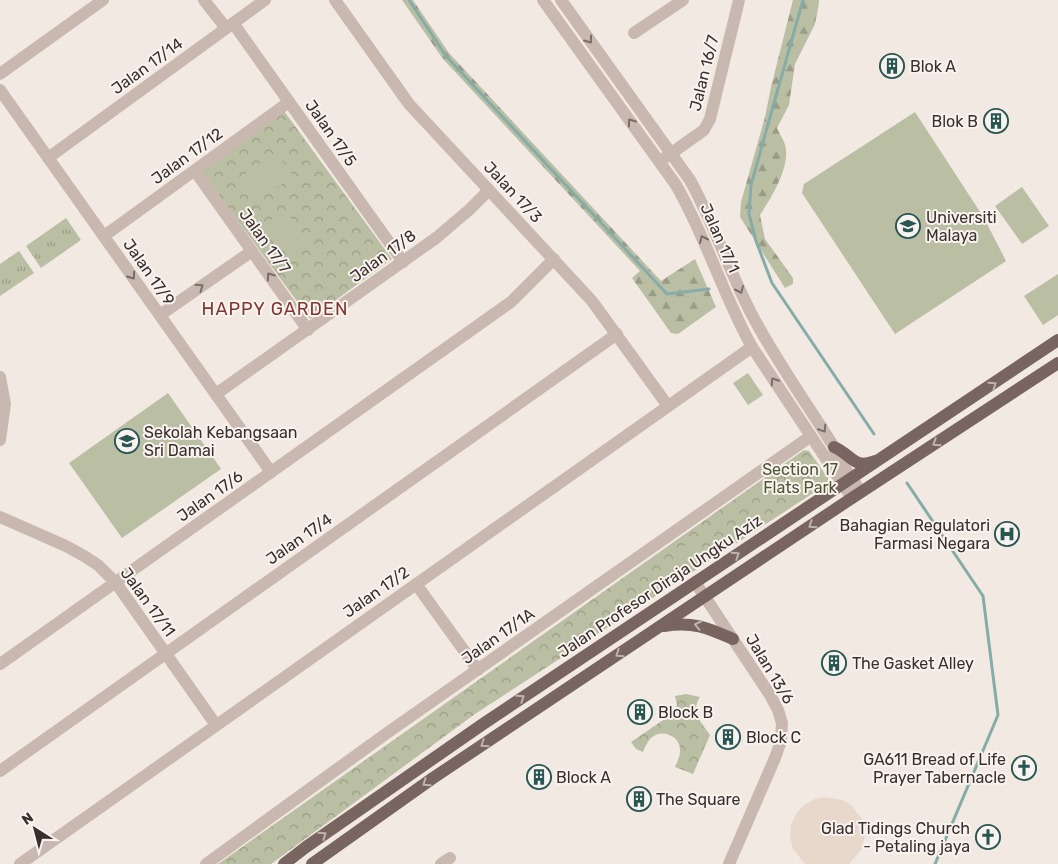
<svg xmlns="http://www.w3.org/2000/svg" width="1058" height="864" viewBox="0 0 1058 864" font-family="Rubik,sans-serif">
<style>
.grass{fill:url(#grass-tufts)}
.forest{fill:url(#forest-firs)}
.park{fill:url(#park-crowns)}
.pitch{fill:#babfa4}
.plaza{fill:#e8d8cc}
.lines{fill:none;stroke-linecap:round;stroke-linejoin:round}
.stream{stroke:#85aca8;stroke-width:3}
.minor{stroke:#c9b8b0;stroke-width:12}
.major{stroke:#796560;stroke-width:12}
.oneway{stroke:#7a6d68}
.oneway2{stroke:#bfb3af}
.labels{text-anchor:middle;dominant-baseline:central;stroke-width:4;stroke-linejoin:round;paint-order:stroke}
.street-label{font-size:16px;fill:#392f2d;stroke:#f9f3ef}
.poi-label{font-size:16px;fill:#392f2d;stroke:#f9f3ef;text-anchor:start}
.park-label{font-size:16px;fill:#4d5433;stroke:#f9f3ef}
.neighbourhood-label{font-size:18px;letter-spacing:1px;fill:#7f372f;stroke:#f9f3ef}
</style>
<defs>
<pattern id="grass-tufts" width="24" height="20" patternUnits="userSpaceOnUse" patternTransform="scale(1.25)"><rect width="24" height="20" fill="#babfa4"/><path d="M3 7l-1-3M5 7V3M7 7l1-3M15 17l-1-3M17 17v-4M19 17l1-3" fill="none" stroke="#989c86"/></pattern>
<pattern id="forest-firs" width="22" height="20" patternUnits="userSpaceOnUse" patternTransform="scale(1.25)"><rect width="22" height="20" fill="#babfa4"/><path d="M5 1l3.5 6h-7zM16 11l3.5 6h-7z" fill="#989c86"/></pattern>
<pattern id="park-crowns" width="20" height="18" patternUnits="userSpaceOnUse" patternTransform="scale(1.25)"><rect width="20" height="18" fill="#babfa4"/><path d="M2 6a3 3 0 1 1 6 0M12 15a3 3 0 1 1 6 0" fill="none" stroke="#989c86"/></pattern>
</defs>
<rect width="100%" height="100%" fill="#f2e9e3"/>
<g class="grass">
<path d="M 66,218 L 81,240 L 41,268 L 26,246 Z"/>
<path d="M 19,251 L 34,273 L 0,296 L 0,264 Z"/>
</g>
<g class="forest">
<path d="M 402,0 L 413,0 L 449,53 L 661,281 L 695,259 L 716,307 L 678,334 L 671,333 L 632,278 L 640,271 L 443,59 Z"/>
<path d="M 793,0 L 819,0 L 819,3 L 815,24 L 795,64 L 789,105 L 777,128 C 780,135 786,143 786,150 C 788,171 771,198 760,215 L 765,239 L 793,278 L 793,284 L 785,288 L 740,217 L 741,202 L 765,117 L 771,87 Z"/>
</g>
<g class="park">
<path d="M 284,111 L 392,259 L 310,319 L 202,172 Z"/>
<path d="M 804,450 L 809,451 L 828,478 L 827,484 L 475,714 L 271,864 L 218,864 Z"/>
<path d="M 686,694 L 700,697 C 690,712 702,723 710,735 L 693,774 L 675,767 C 677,762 680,757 680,751 C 681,736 662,728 651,738 C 647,742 645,747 643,752 L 636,749 L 631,742 L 672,714 L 677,705 L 675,696 Z"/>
</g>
<g class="pitch">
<path d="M 915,112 L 984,218 L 1006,261 L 895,334 L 802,193 L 804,184 Z"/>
<path d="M 276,152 L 293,176 L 258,200 L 242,176 Z"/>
<path d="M 1022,187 L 1049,226 L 1022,244 L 995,206 Z"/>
<path d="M 285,210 L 309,243 L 294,254 L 270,221 Z"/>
<path d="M 1058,274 L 1058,315 L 1043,325 L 1024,296 Z"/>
<path d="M 748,373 L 763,395 L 748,405 L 733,383 Z"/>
<path d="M 168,393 L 221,469 L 122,538 L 69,463 Z"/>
<path d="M 690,541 L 703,558 L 691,567 L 679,550 Z"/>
</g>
<path class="plaza" d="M 824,797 L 843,800 L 851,805 L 862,819 L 865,832 L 864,840 L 861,850 L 849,864 L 805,864 L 793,849 L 790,837 L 791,825 L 796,814 L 804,805 L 815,799 Z"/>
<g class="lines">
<g class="stream">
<path d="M 409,0 L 446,56 L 667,294 L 709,289"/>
<path d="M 803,0 L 751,185 L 749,214 L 756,241 L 772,283 L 874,434"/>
<path d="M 907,483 L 983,596 L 998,715 L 935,864"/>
</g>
<g class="minor">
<path d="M 204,0 L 226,28"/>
<path d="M 335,0 L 409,104 L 592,301 L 668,406"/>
<path d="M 543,0 L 676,185 C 706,237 723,295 752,347 L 852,498"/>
<path d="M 561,0 L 690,180 C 713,222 728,268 750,311 C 774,358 806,402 834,447 L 835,453 L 861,492"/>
<path d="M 233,23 L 403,262"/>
<path d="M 634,33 L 683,0"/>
<path d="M 0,74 L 103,0"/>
<path d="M 0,90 L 271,472"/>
<path d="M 666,157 L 704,130 L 710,119 L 739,0"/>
<path d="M 48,158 L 265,0"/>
<path d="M 195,171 L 308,330"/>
<path d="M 104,236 L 289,102"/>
<path d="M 160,315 L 252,251"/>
<path d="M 0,377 L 5,404 L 0,440"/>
<path d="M 216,394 L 436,238 L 469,210 L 489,190"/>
<path d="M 0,517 L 66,546 L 84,556 L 98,565 L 116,583 L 216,725"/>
<path d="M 695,582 L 770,695 L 778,710 L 782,723 L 781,741 L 775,758 L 729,864"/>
<path d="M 416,584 L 478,670"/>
<path d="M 0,664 L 511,302 L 554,259"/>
<path d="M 0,771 L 617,334"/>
<path d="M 20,864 L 752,347"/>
<path d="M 206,864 L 387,733 L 811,436"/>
<path d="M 441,864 L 450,858"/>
</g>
<g class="major">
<path d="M 834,447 C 851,454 854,470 875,461"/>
<path d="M 664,626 C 693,621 708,628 733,639"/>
<path d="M 284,864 L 306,847 L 483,724 L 1058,340"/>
<path d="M 312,864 L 433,778 L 852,498 L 1058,363"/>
</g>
</g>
<defs><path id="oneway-chevron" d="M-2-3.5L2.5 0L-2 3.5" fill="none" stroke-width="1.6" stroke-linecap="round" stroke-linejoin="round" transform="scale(1.25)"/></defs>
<g class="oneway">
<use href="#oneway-chevron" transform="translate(589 40) rotate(54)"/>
<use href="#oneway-chevron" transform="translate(631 122) rotate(-126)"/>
<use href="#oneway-chevron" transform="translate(703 239) rotate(-114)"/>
<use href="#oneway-chevron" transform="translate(132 276) rotate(55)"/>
<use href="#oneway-chevron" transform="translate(270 276) rotate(-125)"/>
<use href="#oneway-chevron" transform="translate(200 287) rotate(-35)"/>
<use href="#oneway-chevron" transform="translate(740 290) rotate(66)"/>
<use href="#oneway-chevron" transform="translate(774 381) rotate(-123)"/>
<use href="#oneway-chevron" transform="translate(823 429) rotate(57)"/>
</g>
<g class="oneway2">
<use href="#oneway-chevron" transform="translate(993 385) rotate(-34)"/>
<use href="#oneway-chevron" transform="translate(936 443) rotate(147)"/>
<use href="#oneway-chevron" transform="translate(812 525) rotate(146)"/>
<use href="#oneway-chevron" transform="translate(736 555) rotate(-33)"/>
<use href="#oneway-chevron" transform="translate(698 625) rotate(-168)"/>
<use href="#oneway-chevron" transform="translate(619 654) rotate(146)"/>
<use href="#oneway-chevron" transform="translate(521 698) rotate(-34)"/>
<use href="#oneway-chevron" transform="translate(484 744) rotate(146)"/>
<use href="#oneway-chevron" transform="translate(426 783) rotate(145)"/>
<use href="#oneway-chevron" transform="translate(323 835) rotate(-35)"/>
</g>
<defs>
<symbol id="building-ring" viewBox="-11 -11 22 22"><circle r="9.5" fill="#f9f3ef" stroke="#275653" stroke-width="1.5"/><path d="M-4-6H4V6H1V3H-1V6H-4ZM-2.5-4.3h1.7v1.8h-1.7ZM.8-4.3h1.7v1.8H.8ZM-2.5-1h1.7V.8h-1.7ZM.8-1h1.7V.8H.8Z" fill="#275653"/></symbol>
<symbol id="university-ring" viewBox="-11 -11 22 22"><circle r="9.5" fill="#f9f3ef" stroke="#275653" stroke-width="1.5"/><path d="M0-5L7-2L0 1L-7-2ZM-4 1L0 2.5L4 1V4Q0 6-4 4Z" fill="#275653"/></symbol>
<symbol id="school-ring" viewBox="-11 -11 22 22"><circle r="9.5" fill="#f9f3ef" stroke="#275653" stroke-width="1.5"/><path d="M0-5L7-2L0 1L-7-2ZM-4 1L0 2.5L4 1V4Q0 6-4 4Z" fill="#275653"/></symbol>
<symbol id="hospital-ring" viewBox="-11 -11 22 22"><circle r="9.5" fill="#f9f3ef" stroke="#275653" stroke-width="1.5"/><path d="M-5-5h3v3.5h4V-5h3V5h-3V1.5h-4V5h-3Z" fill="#275653"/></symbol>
<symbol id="church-ring" viewBox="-11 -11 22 22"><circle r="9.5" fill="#f9f3ef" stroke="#275653" stroke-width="1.5"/><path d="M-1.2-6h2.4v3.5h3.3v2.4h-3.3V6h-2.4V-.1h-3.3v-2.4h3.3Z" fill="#275653"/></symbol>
</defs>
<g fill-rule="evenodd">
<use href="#building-ring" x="878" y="52" width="28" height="28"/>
<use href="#building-ring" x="982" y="107" width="28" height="28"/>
<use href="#university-ring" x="894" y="212" width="28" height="28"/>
<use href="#school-ring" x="113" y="427" width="28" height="28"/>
<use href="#hospital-ring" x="993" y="520" width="28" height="28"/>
<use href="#building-ring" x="820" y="649" width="28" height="28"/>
<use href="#building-ring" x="626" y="698" width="28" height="28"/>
<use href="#building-ring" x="714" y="723" width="28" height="28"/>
<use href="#church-ring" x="1010" y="754" width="28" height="28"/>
<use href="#building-ring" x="525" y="763" width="28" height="28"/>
<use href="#building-ring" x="625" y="785" width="28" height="28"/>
<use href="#church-ring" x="974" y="823" width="28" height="28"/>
</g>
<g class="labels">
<g class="street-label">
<text transform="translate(147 66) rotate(-36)">Jalan 17/14</text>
<text transform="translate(704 73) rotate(-76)">Jalan 16/7</text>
<text transform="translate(331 133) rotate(55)">Jalan 17/5</text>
<text transform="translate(187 156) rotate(-36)">Jalan 17/12</text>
<text transform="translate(513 192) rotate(47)">Jalan 17/3</text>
<text transform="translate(720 238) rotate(66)">Jalan 17/1</text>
<text transform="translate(265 241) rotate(54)">Jalan 17/7</text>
<text transform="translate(383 256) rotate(-36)">Jalan 17/8</text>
<text transform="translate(149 272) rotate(55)">Jalan 17/9</text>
<text transform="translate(210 496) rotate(-35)">Jalan 17/6</text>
<text transform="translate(299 539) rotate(-35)">Jalan 17/4</text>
<text transform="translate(660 586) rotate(-34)">Jalan Profesor Diraja Ungku Aziz</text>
<text transform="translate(376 592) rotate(-35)">Jalan 17/2</text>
<text transform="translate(148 602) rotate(54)">Jalan 17/11</text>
<text transform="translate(498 636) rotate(-35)">Jalan 17/1A</text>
<text transform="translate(770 669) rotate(59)">Jalan 13/6</text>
</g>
<g class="poi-label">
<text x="910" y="66">Blok A</text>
<text x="978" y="121" text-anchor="end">Blok B</text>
<text x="926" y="217">Universiti<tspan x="926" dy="18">Malaya</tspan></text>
<text x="144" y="432">Sekolah Kebangsaan<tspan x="144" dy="18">Sri Damai</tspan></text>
<text x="990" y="525" text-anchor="end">Bahagian Regulatori<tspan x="990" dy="18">Farmasi Negara</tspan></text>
<text x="852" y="663">The Gasket Alley</text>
<text x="658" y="712">Block B</text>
<text x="746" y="737">Block C</text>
<text x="1006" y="759" text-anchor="end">GA611 Bread of Life<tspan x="1006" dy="18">Prayer Tabernacle</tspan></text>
<text x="556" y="777">Block A</text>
<text x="656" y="799">The Square</text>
<text x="970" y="828" text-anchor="end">Glad Tidings Church<tspan x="970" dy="18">- Petaling jaya</tspan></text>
</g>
<g class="park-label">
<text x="800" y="469">Section 17<tspan x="800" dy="18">Flats Park</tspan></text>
</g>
<g class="neighbourhood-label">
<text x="275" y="309">HAPPY GARDEN</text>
</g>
</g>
<g transform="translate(35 829) rotate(324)" stroke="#f9f3ef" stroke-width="4" paint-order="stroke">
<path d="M0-4L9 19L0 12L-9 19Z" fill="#392f2d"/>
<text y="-8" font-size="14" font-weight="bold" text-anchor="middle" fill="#392f2d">N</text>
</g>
</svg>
